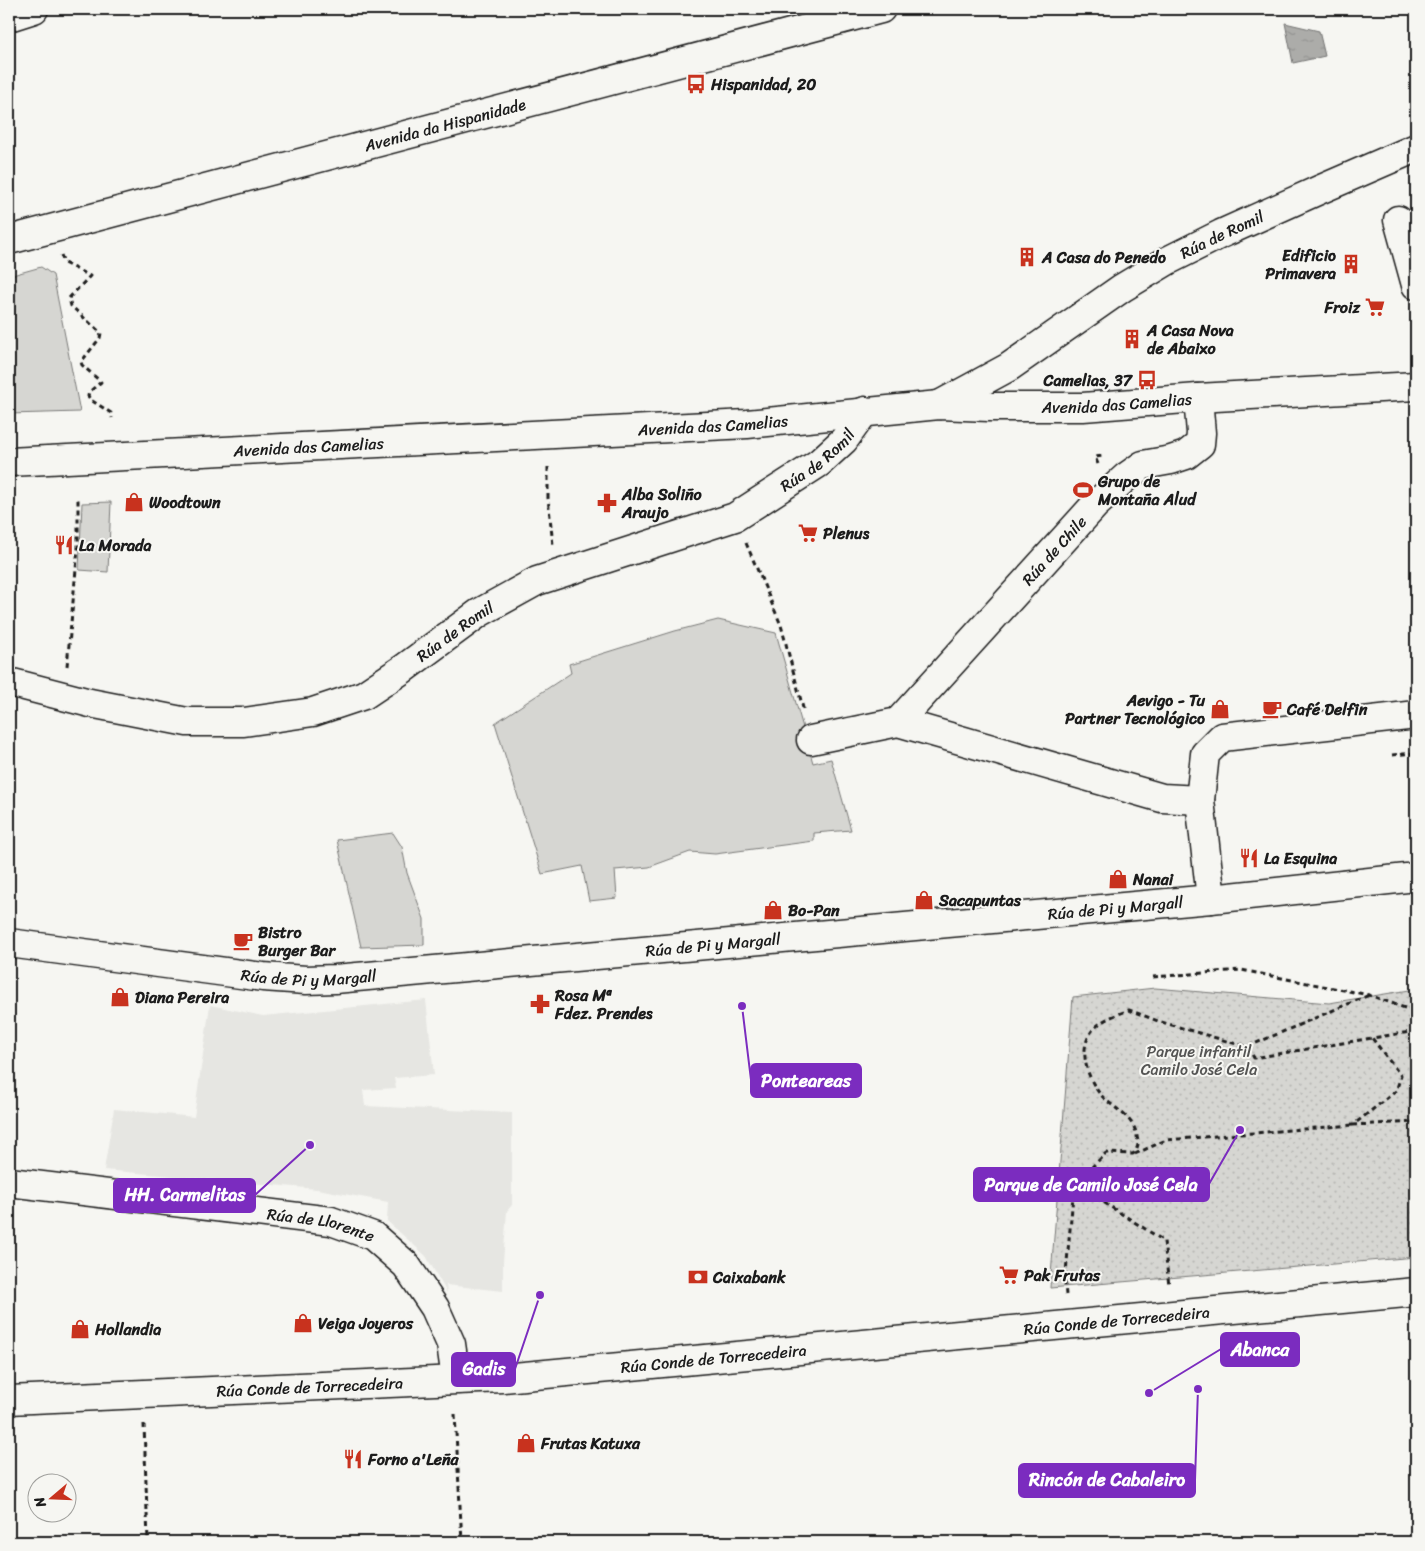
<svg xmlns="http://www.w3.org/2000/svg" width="1425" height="1551" viewBox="0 0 1425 1551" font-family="Sriracha,sans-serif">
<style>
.built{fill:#e6e6e2}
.green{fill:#d6d6d2;stroke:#797977}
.park{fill:url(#park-dots);stroke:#797977}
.water{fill:url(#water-ripples);stroke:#727271}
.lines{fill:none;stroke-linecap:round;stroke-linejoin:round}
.street-casing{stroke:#1c1c1c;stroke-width:31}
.secondary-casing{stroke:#1c1c1c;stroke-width:31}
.path{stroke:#1c1c1c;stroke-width:3;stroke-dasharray:5 4;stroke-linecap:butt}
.street{stroke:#f6f6f2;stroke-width:28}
.secondary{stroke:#f6f6f2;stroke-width:28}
.labels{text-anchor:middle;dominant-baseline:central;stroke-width:4;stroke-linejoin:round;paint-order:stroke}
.poi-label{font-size:16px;font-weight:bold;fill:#1c1c1c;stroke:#f6f6f2;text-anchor:start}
.street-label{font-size:16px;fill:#1c1c1c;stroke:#f6f6f2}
.park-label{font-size:16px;fill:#545453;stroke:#f6f6f2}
.leader{fill:none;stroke:#7b2cbf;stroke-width:2}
.callout-dot{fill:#7b2cbf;stroke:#f6f6f2;stroke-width:2}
.callout{fill:#7b2cbf;stroke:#7b2cbf;stroke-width:2}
.callout-label{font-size:18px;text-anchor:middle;font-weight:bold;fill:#fff}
</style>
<defs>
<pattern id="park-dots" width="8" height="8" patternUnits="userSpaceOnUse" patternTransform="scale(1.25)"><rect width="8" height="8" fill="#d6d6d2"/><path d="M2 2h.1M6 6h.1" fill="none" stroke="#b7b7b4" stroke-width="1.8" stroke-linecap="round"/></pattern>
<pattern id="water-ripples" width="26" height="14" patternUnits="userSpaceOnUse" patternTransform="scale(1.25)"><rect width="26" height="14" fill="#acaca9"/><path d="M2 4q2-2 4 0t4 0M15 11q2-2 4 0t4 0" fill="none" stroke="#939391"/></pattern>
</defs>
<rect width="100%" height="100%" fill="#f6f6f2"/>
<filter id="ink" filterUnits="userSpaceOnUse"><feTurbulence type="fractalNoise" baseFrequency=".02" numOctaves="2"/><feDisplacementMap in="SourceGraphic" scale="10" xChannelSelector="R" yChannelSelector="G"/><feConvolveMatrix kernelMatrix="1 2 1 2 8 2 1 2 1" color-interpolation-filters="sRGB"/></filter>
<g filter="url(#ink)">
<path class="built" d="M 426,1000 L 434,1075 L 394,1078 L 396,1088 L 363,1090 L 365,1106 L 512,1113 L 512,1205 L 507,1211 L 503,1262 L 503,1291 L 446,1285 L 447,1293 L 426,1256 L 387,1221 L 388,1202 L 317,1189 L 104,1170 L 114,1109 L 194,1117 L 210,1005 L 263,1016 Z"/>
<g class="green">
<path d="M 41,267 L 53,275 L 80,412 L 9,414 L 9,276 Z"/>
<path d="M 111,502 L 108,572 L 79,570 L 82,503 Z"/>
<path d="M 718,620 L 776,633 L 813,763 L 831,759 L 851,830 L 814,833 L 814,841 L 715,854 L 690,852 L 649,867 L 615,870 L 617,898 L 589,901 L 582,866 L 542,874 L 495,723 L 571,673 L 569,664 L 675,631 Z"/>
<path d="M 393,833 L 402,847 L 407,873 L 424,919 L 424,945 L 361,947 L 337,840 Z"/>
</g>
<path class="park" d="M 1155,988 L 1329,1003 L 1416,989 L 1416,1257 L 1050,1288 L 1073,997 Z"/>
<path class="water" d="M 1285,23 L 1319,31 L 1325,56 L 1293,63 Z"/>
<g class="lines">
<defs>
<g id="street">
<path d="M 9,17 L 34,9"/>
<path d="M 1398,220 L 1416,285"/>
<path id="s1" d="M 9,240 L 881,9"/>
<path id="s2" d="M 939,405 L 1009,367 L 1122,288 L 1167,261 L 1221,234 L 1319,190 L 1416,148"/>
<path id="s3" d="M 9,682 L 90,703 L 187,722 L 244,722 L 313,712 L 364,695 L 403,669 L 479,613 L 537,581 L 735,517 L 819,463 L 844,440 L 865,411"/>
<path id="s4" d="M 898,722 L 1095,505 L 1126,477 L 1143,465 L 1171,460 L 1186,455 L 1200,444 L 1201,433 L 1198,398"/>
<path d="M 811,740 L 898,722 L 1162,798 L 1200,800"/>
<path d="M 1211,899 L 1200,800 L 1205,754 L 1222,737 L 1416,715"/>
<path id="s5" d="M 9,1182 L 331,1221 L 373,1236 L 406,1265 L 435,1308 L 451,1344 L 456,1379"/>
</g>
<g id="secondary">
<path id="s6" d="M 9,462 L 747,424 L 939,405 L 989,407 L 1083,407 L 1198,398 L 1416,386"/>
<path id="s7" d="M 9,943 L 263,977 L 306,980 L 335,979 L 1211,899 L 1416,877"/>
<path id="s8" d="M 9,1400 L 503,1378 L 1416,1292"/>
</g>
</defs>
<use href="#street" class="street-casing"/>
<use href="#secondary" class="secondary-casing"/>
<g class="path">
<path d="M 61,255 L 64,263 L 90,276 L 69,298 L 71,306 L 101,333 L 100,338 L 81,362 L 82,365 L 101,382 L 89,392 L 88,396 L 91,400 L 111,413 L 112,418"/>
<path d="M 1098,464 L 1095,457 L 1104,456"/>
<path d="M 548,467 L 548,498 L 553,545"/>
<path d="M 746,543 L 781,625 L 804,712"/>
<path d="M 67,666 L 78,548 L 78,497"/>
<path d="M 1392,755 L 1416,753"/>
<path d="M 1153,977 L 1241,970 L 1369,995 L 1416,1012"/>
<path d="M 1416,1031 L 1372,1038 L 1401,1076 L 1396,1091 L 1353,1125 L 1416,1122"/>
<path d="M 1248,1047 L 1254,1058 L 1372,1038"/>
<path d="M 1135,1154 L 1166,1140 L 1353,1125"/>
<path d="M 1086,1172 L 1100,1200 L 1164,1241 L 1169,1286"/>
<path d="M 1066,1295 L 1065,1284 L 1074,1185 L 1106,1153 L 1133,1154 C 1135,1152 1138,1147 1138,1144 C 1139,1141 1137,1139 1137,1136 C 1133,1115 1113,1109 1100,1094 C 1085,1075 1076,1042 1098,1025 C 1106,1018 1119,1014 1129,1010 L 1158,1021 L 1247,1047 L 1369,995"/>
<path d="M 455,1414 L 462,1542"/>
<path d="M 144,1424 L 148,1542"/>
</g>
<use href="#street" class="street"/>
<use href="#secondary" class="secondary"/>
</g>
</g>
<defs>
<symbol id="bus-bare" viewBox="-9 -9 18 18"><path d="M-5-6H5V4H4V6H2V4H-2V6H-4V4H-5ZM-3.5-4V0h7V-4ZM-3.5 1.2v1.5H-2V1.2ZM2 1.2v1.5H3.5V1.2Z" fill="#c8321e" stroke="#f6f6f2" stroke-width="2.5" paint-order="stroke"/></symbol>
<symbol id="building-bare" viewBox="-9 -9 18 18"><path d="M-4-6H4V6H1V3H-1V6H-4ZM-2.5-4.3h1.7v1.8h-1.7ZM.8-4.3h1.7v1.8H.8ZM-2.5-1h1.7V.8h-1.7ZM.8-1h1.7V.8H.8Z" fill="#c8321e" stroke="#f6f6f2" stroke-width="2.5" paint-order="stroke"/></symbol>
<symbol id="supermarket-bare" viewBox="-9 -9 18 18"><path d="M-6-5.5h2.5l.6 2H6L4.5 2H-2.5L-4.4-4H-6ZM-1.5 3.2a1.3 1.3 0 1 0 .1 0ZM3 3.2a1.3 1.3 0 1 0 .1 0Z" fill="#c8321e" stroke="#f6f6f2" stroke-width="2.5" paint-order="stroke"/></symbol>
<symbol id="stadium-bare" viewBox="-9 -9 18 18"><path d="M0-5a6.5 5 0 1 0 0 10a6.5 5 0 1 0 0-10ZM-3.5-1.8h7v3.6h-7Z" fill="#c8321e" stroke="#f6f6f2" stroke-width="2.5" paint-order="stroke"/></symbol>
<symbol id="shop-bare" viewBox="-9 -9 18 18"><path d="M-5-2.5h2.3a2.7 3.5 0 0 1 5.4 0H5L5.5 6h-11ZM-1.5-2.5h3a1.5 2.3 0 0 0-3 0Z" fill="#c8321e" stroke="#f6f6f2" stroke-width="2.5" paint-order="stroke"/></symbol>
<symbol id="pharmacy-bare" viewBox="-9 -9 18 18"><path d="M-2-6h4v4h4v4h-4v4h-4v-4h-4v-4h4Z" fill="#c8321e" stroke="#f6f6f2" stroke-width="2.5" paint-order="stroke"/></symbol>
<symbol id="restaurant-bare" viewBox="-9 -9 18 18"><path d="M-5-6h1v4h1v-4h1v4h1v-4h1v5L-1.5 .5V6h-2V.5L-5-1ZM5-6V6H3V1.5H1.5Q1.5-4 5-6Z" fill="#c8321e" stroke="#f6f6f2" stroke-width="2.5" paint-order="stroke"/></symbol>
<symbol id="cafe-bare" viewBox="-9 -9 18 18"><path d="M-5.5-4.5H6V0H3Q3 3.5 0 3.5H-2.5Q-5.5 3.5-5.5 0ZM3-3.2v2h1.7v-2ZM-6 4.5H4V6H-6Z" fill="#c8321e" stroke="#f6f6f2" stroke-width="2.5" paint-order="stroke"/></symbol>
<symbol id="bank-bare" viewBox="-9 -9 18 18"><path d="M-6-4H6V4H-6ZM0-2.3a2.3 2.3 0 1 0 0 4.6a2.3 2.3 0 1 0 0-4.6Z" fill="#c8321e" stroke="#f6f6f2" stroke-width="2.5" paint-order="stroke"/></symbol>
</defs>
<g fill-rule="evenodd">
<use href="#bus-bare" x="682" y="70" width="28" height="28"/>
<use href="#building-bare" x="1013" y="243" width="28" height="28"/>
<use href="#building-bare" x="1337" y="250" width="28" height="28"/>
<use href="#supermarket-bare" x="1361" y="293" width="28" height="28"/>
<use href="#building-bare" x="1118" y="325" width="28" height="28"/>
<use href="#bus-bare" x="1133" y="366" width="28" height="28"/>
<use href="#stadium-bare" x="1069" y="476" width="28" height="28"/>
<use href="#shop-bare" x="120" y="488" width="28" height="28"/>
<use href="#pharmacy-bare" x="593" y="489" width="28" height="28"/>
<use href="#supermarket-bare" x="794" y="519" width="28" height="28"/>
<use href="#restaurant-bare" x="50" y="531" width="28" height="28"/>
<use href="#shop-bare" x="1206" y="695" width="28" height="28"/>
<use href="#cafe-bare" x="1258" y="695" width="28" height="28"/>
<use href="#restaurant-bare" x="1235" y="844" width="28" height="28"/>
<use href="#shop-bare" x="1104" y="865" width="28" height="28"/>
<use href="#shop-bare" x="910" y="886" width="28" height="28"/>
<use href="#shop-bare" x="759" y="896" width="28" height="28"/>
<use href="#cafe-bare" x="229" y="927" width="28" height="28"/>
<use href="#shop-bare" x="106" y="983" width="28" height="28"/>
<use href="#pharmacy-bare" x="526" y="990" width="28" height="28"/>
<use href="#supermarket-bare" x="995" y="1261" width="28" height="28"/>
<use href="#bank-bare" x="684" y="1263" width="28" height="28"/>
<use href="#shop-bare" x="289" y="1309" width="28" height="28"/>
<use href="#shop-bare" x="66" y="1315" width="28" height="28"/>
<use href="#shop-bare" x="512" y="1429" width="28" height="28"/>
<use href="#restaurant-bare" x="339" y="1445" width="28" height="28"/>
</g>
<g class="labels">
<g class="poi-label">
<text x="711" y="84">Hispanidad, 20</text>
<text x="1336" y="255" text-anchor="end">Edificio<tspan x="1336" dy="18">Primavera</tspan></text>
<text x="1042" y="257">A Casa do Penedo</text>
<text x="1360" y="307" text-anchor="end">Froiz</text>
<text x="1147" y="330">A Casa Nova<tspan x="1147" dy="18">de Abaixo</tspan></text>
<text x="1132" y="380" text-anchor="end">Camelias, 37</text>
<text x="1098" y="481">Grupo de<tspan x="1098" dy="18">Montaña Alud</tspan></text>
<text x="622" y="494">Alba Soliño<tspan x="622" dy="18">Araujo</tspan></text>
<text x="149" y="502">Woodtown</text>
<text x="823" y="533">Plenus</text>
<text x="79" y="545">La Morada</text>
<text x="1205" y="700" text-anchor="end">Aevigo - Tu<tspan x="1205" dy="18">Partner Tecnológico</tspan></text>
<text x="1287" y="709">Café Delfin</text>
<text x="1264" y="858">La Esquina</text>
<text x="1133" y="879">Nanai</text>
<text x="939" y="900">Sacapuntas</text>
<text x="788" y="910">Bo-Pan</text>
<text x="258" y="932">Bistro<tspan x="258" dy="18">Burger Bar</tspan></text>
<text x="555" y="995">Rosa Mª<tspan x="555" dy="18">Fdez. Prendes</tspan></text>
<text x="135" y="997">Diana Pereira</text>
<text x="1024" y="1275">Pak Frutas</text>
<text x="713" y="1277">Caixabank</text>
<text x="318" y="1323">Veiga Joyeros</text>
<text x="95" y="1329">Hollandia</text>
<text x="541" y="1443">Frutas Katuxa</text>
<text x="368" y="1459">Forno a'Leña</text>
</g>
<g class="street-label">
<text stroke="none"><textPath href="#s1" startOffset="451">Avenida da Hispanidade</textPath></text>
<text stroke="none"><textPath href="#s2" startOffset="331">Rúa de Romil</textPath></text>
<text stroke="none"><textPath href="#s6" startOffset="1110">Avenida das Camelias</textPath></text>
<text stroke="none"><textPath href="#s6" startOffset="705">Avenida das Camelias</textPath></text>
<text stroke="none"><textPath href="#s6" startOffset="300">Avenida das Camelias</textPath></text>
<text stroke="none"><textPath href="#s3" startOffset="879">Rúa de Romil</textPath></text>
<text stroke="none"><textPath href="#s4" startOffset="232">Rúa de Chile</textPath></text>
<text stroke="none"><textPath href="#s3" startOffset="474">Rúa de Romil</textPath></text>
<text stroke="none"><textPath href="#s7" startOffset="1112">Rúa de Pi y Margall</textPath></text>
<text stroke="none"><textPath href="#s7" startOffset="708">Rúa de Pi y Margall</textPath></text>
<text stroke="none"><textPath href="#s7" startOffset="302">Rúa de Pi y Margall</textPath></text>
<text stroke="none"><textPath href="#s5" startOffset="315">Rúa de Llorente</textPath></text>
<text stroke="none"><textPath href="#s8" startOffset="1111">Rúa Conde de Torrecedeira</textPath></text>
<text stroke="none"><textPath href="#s8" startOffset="706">Rúa Conde de Torrecedeira</textPath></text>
<text stroke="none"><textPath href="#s8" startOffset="301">Rúa Conde de Torrecedeira</textPath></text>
</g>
<g class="park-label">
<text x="1199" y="1051">Parque infantil<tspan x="1199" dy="18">Camilo José Cela</tspan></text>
</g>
</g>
<path class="leader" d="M742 1006L751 1080M1240 1130L1209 1184M310 1145L255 1195M1149 1393L1221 1349M540 1295L515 1369M1198 1389L1195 1480"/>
<g class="callout-dot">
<circle cx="742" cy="1006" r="5"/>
<circle cx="1240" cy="1130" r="5"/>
<circle cx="310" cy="1145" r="5"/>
<circle cx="1149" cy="1393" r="5"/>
<circle cx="540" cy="1295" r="5"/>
<circle cx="1198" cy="1389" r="5"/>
</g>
<g class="callout">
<rect x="751" y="1064" width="110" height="33" rx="5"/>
<rect x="974" y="1168" width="235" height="33" rx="5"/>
<rect x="114" y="1179" width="141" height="33" rx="5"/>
<rect x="1221" y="1333" width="78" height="33" rx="5"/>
<rect x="452" y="1353" width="63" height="33" rx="5"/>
<rect x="1019" y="1464" width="176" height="33" rx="5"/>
</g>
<g class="callout-label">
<text x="806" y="1087">Ponteareas</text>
<text x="1091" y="1191">Parque de Camilo José Cela</text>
<text x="185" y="1201">HH. Carmelitas</text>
<text x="1260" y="1356">Abanca</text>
<text x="484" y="1375">Gadis</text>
<text x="1107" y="1486">Rincón de Cabaleiro</text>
</g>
<rect width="1425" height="1551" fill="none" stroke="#f6f6f2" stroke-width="30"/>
<rect x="15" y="15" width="1395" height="1521" fill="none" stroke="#1c1c1c" stroke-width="2" filter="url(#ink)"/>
<g transform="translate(52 1498) rotate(251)"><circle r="24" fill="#f6f6f2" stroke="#9f9f9c"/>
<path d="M0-4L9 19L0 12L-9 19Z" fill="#c8321e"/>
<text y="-8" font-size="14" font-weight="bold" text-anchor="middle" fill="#1c1c1c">N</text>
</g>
</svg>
